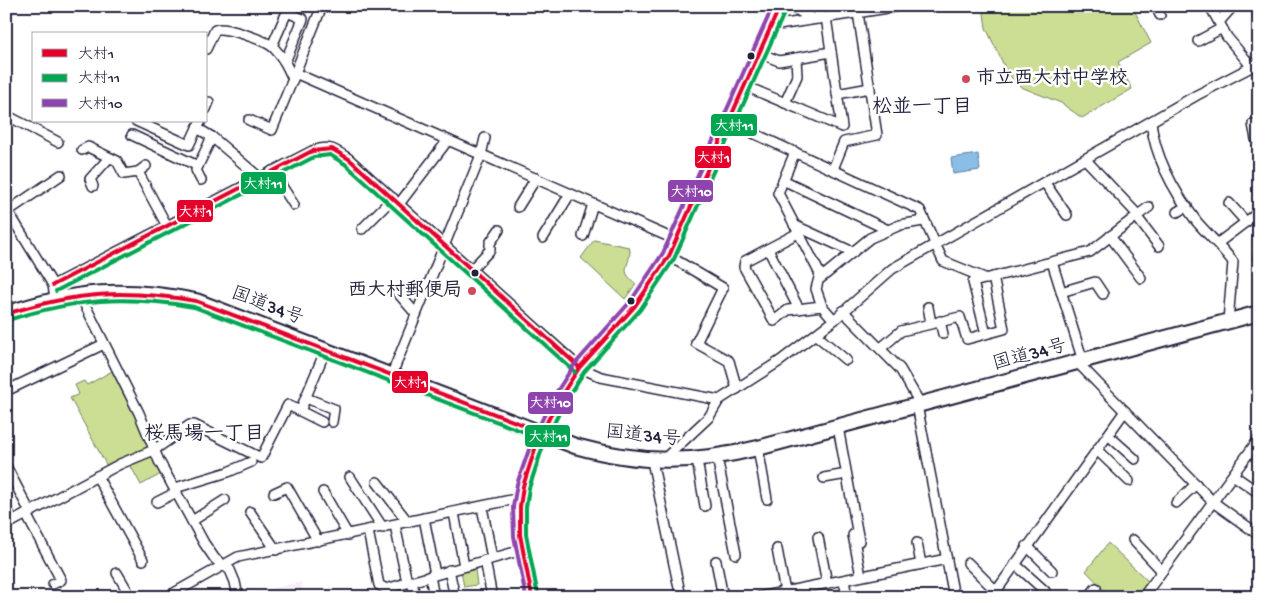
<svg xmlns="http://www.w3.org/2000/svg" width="1265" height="603" viewBox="0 0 1265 603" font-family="'Gochi Hand','Klee One',sans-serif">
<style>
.built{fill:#f8edf9}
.green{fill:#cbde93;stroke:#768067}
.water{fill:#8abee7;stroke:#6080a2}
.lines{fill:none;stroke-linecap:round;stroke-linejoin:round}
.minor-casing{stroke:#22223b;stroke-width:12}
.highway-casing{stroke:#22223b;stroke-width:18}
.minor{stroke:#fff;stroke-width:9}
.highway{stroke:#fff;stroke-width:14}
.bus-1-casing{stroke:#fff;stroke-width:8}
.bus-2-casing{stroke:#fff;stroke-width:8}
.bus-3-casing{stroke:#fff;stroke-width:8}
.bus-1{stroke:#e4002b;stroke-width:4}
.bus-2{stroke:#00a651;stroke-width:4}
.bus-3{stroke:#8e44ad;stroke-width:4}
.bus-dot{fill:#22223b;stroke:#fff;stroke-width:2}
.poi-dot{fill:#d1495b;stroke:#fff;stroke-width:2}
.labels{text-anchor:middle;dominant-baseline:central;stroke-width:5;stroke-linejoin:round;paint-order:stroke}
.poi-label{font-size:19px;font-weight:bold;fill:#22223b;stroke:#fff;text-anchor:start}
.street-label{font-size:19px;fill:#22223b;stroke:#fff}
.neighbourhood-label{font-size:20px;font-weight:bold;fill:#22223b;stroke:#fff}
.line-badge{stroke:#fff;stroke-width:2}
.badge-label{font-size:14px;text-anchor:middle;font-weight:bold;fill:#fff}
</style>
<rect width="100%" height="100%" fill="#fff"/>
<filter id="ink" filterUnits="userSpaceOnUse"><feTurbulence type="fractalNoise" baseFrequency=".02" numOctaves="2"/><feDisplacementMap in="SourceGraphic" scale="10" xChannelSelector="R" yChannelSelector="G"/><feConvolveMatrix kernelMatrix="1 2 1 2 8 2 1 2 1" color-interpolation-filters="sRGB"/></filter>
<g filter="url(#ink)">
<path class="built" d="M 301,582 L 304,597 L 243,597 L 243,595 Z"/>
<g class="green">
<path d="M 983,6 L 1132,6 L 1151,43 L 1118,62 L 1132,89 L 1082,118 L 1061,103 L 1021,87 L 1008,74 L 986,28 Z"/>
<path d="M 594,240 L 629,247 L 630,250 C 630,268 618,269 636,284 L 625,299 L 581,258 Z"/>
<path d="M 114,370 L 148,443 L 149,451 L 108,468 L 70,398 L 79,394 L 75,385 L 84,381 L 87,385 Z"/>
<path d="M 150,453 L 161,474 L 141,485 L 129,463 Z"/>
<path d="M 1108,543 L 1150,583 L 1140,597 L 1111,597 L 1086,571 Z"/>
<path d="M 475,569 L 477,585 L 464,587 L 461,571 Z"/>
</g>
<path class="water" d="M 978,154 L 980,170 L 953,174 L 951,158 Z"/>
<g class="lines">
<defs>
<g id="minor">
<path d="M 322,6 L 295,73 L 676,240"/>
<path d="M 796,6 L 795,9 L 814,19"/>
<path d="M 1156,6 L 1160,15"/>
<path d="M 1210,6 L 1227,37 L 1252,67"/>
<path d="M 819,19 L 819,6"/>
<path d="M 1219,22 L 1233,6"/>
<path d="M 772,26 L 901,6"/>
<path d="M 1198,41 L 1222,28"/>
<path d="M 272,46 L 287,12 L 303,19 L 285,62"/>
<path d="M 206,49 L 215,30 C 223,25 267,41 274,48 C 283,57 288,68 293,79"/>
<path d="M 759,53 L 779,61 L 831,52"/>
<path d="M 745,86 L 842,127 L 826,17"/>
<path d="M 837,94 L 870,88"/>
<path d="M 785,103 L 797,76 L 796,58"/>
<path d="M 206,109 L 209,102"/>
<path d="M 6,115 L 58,142"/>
<path d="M 249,120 L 272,130 L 295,74"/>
<path d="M 136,121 L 189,145 L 197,128"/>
<path d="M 201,121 L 197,128 L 212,137"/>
<path d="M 729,122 L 920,210 L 943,261 L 987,279"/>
<path d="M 1151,122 C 1155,158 1175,193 1197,222 C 1209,236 1222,247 1233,262 L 1228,321"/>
<path d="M 1253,124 L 1256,139"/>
<path d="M 132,135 L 198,166 L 212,137 L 260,178"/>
<path d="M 82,150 L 88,147 L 117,161 L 124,174 L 138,172"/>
<path d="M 795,152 L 778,193 L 820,274 L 816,289 L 822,306 L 834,320"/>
<path d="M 146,166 L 138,172 L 167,226"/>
<path d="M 198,166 L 196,170 L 201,180"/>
<path d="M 833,169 L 844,142 L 877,135 L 858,13"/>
<path d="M 272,171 L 294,205"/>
<path d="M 783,180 L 888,230"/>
<path d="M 1045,183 L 1067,215"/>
<path d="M 93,186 L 90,179 L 109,158"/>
<path d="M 1229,203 L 1246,222"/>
<path d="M 399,204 L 448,140"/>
<path d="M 518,207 L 536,178"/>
<path d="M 6,208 L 53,285 L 55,299"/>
<path d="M 8,211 L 61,175"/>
<path d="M 1177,212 L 1187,206"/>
<path d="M 1138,215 L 1149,207"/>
<path d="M 1136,216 L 1159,246"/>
<path d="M 794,225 L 853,252"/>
<path d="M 362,229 L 393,198"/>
<path d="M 798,233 L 745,261 L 744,267 L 774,321 L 788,310 L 822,306"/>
<path d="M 583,236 L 593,204"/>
<path d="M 1110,236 L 1141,278"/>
<path d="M 543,238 L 570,194"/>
<path d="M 1218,243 L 1259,212"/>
<path d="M 768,249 L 799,309"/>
<path d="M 669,256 L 723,288 L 696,343 L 729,361 L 737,389"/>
<path d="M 1258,258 L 1259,258"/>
<path d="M 1052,262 L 1083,361"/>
<path d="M 471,270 L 490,250 L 490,243 L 499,230"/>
<path d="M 993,277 L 1090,252 L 1138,215 L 1086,160"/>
<path d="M 821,278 L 870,238 L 900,225 L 923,221"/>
<path d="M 53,285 L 312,151 C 330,145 334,149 349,159 L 579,367 L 601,377 L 719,400 L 780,361 L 834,320 L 892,269 L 1197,95 L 1259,63"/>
<path d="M 1061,292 L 1095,282 L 1103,294"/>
<path d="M 398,293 L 416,314"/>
<path d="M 80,295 L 139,413 L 159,461 L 204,543 L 215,559 L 230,570 L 235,582 L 238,597"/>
<path d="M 928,307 L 931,323"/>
<path d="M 843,311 L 900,369 L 921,405"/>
<path d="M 940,321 L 943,334"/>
<path d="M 816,335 L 846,360"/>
<path d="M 881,348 L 901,331 L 960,317 L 967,339 L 1004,329 L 993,277 L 973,282 L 986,334"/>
<path d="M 1078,363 L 1213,502 L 1259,535"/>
<path d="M 392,374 L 481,155 L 485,138"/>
<path d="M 6,391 L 104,344"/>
<path d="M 306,398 L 334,409 L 332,422"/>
<path d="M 917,405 L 954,597"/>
<path d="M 300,411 L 326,349"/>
<path d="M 838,427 L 859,541"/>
<path d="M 1108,435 L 1135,459"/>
<path d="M 758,448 L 767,499"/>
<path d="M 1097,450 L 1129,481"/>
<path d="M 717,457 L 736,554"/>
<path d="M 697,460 L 705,506"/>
<path d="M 652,461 L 681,597"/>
<path d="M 662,461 L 709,417 L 719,400"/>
<path d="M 6,466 L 30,512"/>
<path d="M 1233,475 L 1259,493"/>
<path d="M 97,476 L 143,560"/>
<path d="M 350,477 L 383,528"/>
<path d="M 824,478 L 841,475"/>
<path d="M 377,482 L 408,522"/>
<path d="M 175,488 L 228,472 L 251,462"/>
<path d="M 323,492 L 348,535"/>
<path d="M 274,493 L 287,487 L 318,541"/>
<path d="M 157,502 L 177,492"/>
<path d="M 1176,503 L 1196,484"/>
<path d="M 6,507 L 13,521"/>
<path d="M 482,507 L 492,558"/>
<path d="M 250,512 L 276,550"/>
<path d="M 454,513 L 464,566"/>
<path d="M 26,514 L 61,580 L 53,584"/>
<path d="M 424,518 L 435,574"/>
<path d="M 192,521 L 225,500"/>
<path d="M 6,525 L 120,464 L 154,450 L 190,425 L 194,425 L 261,458 L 288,405 L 322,422"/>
<path d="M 395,525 L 407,582"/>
<path d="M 368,531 L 379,585 L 386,589 L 522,550"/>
<path d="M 853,535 L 861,576"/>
<path d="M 818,537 L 827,583"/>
<path d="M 1133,540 L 1162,571"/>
<path d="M 917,543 L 921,564"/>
<path d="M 1027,546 L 1052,571"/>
<path d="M 777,549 L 785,592"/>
<path d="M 485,560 L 492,597"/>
<path d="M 716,561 L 723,597"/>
<path d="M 968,563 L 1002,597"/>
<path d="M 1015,564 L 1045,591"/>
<path d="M 449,570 L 455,597"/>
<path d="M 117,573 L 131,597"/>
<path d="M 430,576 L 434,597"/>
<path d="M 844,580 L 847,597"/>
<path d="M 412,581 L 415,597"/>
<path d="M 6,594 L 8,597"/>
<path d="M 167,597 L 238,557 L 520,498"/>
<path d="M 532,597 C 527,573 521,550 519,526 C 516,477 551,407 579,368 C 595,345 617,326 635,306 C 648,290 659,273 669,256 L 780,6"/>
<path d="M 759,597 L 947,559"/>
<path d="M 992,597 L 1125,411"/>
<path d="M 1089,597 L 1096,588"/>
<path d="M 1143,597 L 1259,439"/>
</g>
<path id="highway" d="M 6,314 C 77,290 123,287 196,301 L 575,446 C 640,464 693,464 758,448 L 1259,313"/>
</defs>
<use href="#minor" class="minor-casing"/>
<use href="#highway" class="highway-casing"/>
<use href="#minor" class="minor"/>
<use href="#highway" class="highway"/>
<defs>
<g id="bus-1">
<path d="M 53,285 L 312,151 L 332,149 L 349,159 L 579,367"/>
<path d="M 6,314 C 76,292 124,289 196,301 L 542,432"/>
<path d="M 532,597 L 520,535 L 520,507 L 523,486 L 537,443 L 557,402 L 579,368 L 635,306 L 669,256 L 780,6"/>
</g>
<g id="bus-2">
<path d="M 56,291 L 314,157 L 330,155 L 345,164 L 575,372"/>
<path d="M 8,320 C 76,299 124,295 194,307 L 540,438"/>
<path d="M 538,596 L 526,534 L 526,507 L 529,488 L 543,446 L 563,405 L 584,372 L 640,310 L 674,259 L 786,9"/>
</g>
<path id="bus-3" d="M 526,597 L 514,536 L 513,507 L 517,484 L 532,441 L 552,399 L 574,365 L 630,302 L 663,253 L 773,6"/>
</defs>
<use href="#bus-1" class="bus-1-casing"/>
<use href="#bus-2" class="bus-2-casing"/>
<use href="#bus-3" class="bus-3-casing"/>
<use href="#bus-1" class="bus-1"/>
<use href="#bus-2" class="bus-2"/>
<use href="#bus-3" class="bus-3"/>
</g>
</g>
<g class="bus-dot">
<circle cx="751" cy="56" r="4.5"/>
<circle cx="475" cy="273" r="4.5"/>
<circle cx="631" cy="301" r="4.5"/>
</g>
<g class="poi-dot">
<circle cx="966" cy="79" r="5"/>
<circle cx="472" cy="291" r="5"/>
</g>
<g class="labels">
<g class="poi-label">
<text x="976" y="79">市立西大村中学校</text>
<text x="462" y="291" text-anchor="end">西大村郵便局</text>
</g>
<g class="street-label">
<text transform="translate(267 307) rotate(21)">国道34号</text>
<text transform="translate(1030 356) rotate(-15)">国道34号</text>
<text transform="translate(643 437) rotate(6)">国道34号</text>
</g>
<g class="neighbourhood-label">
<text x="922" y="108">松並一丁目</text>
<text x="204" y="435">桜馬場一丁目</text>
</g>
</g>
<g class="line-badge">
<rect x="710" y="113" width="48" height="24" rx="5" fill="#00a651"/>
<rect x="694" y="145" width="38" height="24" rx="5" fill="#e4002b"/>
<rect x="240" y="171" width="47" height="24" rx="5" fill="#00a651"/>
<rect x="667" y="179" width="47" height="24" rx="5" fill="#8e44ad"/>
<rect x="176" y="199" width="38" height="24" rx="5" fill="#e4002b"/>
<rect x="391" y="370" width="38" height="24" rx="5" fill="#e4002b"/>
<rect x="527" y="391" width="47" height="24" rx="5" fill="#8e44ad"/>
<rect x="524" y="424" width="47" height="24" rx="5" fill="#00a651"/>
</g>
<g class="badge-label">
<text x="734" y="130">大村11</text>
<text x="713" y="162">大村1</text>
<text x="263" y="188">大村11</text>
<text x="691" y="196">大村10</text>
<text x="195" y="216">大村1</text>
<text x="410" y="387">大村1</text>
<text x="550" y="407">大村10</text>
<text x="548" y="441">大村11</text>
</g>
<rect width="1265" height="603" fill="none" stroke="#fff" stroke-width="25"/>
<rect x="12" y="12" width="1240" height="578" fill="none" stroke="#22223b" stroke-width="2" filter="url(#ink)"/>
<rect x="32" y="32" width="175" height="90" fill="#ffffff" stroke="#a7a7b1"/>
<rect x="42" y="49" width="25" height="8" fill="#e4002b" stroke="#a7a7b1"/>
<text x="78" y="58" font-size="15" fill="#22223b">大村1</text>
<rect x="42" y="74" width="25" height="8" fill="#00a651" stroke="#a7a7b1"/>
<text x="78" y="82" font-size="15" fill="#22223b">大村11</text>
<rect x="42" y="99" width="25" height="8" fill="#8e44ad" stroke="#a7a7b1"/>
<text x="78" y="108" font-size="15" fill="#22223b">大村10</text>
</svg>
